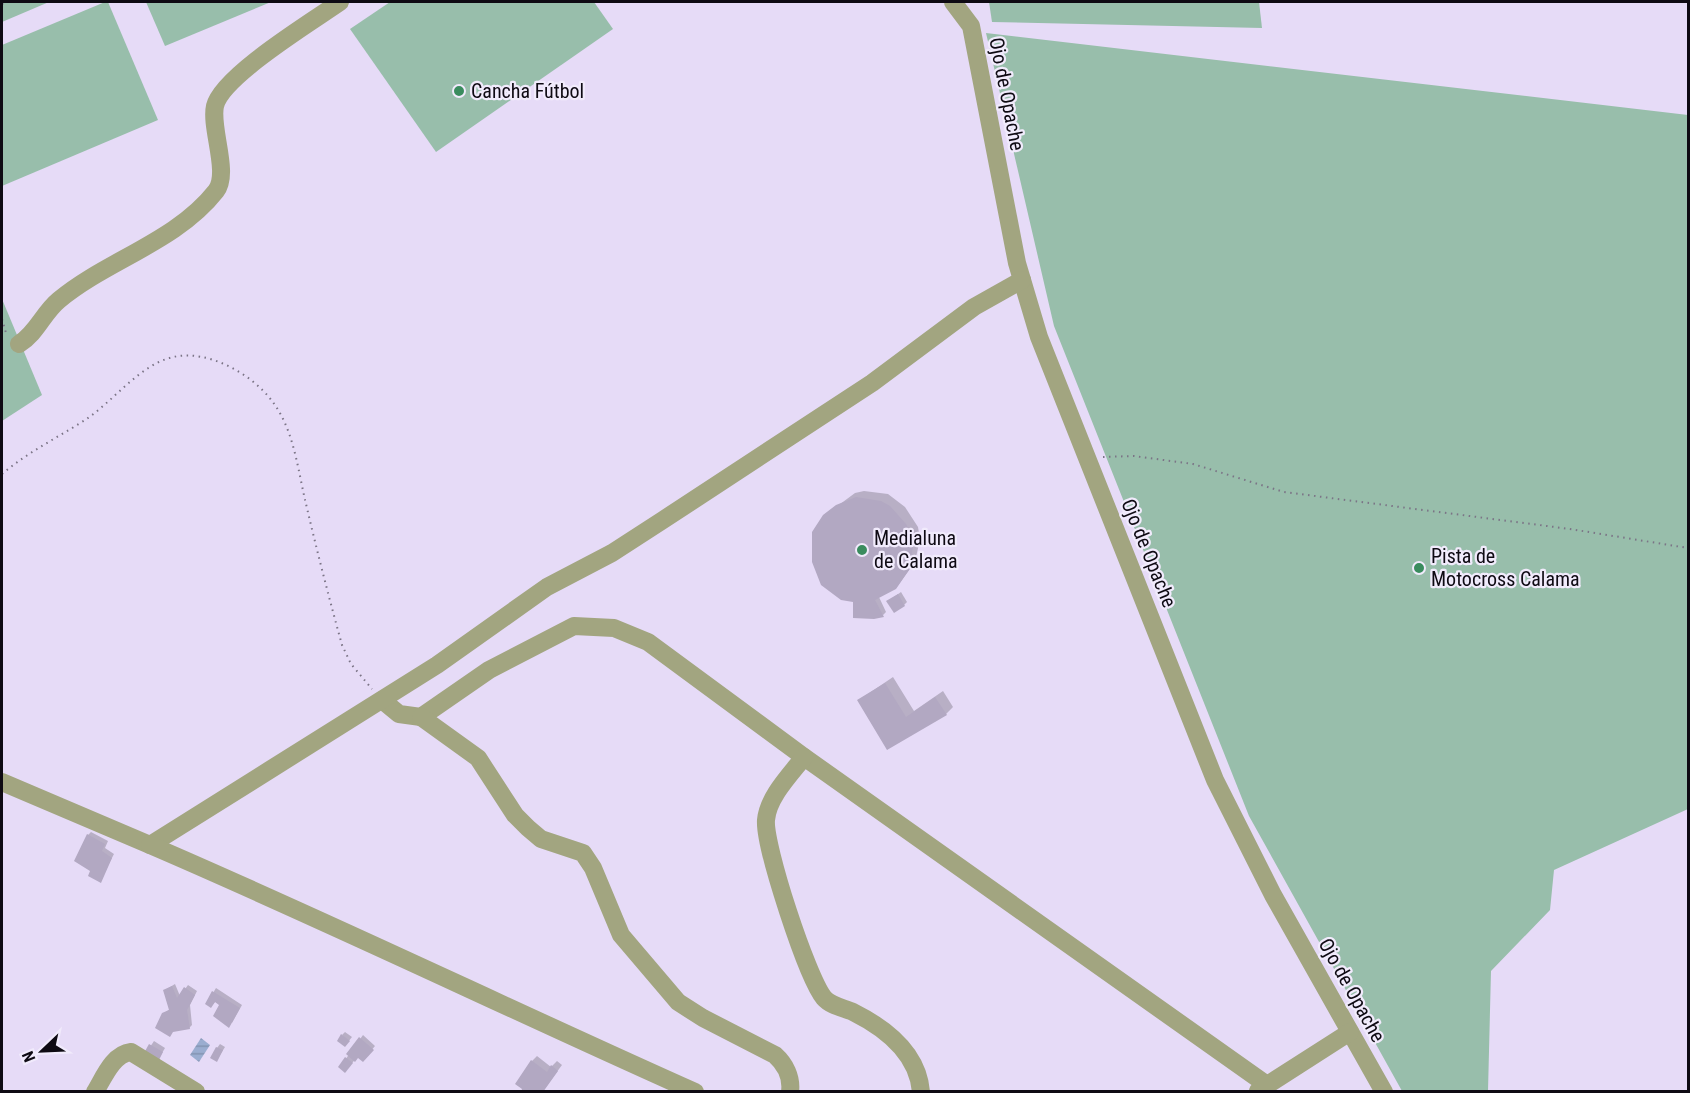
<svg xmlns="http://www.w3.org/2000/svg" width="1690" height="1093" viewBox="0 0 1690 1093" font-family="'Roboto Condensed',sans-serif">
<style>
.park{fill:#98beab}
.water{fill:url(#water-rules)}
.shadow{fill:#0003}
.building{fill:#b2a8c2}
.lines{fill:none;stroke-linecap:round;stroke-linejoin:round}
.path{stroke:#7b7486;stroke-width:2;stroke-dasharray:1.5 4.5;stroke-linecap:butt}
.minor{stroke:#a2a580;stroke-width:18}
.poi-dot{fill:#3a8c5e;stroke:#f1ebfc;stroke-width:2}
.labels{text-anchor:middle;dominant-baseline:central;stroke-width:4.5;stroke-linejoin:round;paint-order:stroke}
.poi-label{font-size:20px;fill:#0e0a13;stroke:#f1ebfc;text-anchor:start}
.street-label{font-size:20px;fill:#0e0a13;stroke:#f1ebfc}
</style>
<defs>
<pattern id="water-rules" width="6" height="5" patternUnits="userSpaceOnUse" patternTransform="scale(1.5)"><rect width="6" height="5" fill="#9aadd0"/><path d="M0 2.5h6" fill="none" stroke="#8494b2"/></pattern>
</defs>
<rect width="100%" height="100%" fill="#e6dbf7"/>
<g class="park">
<path d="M 2,2 L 49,2 L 2,22 Z"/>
<path d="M 105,2 L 108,2 L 158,120 L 2,186 L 2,45 Z"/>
<path d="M 146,2 L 271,2 L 165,46 Z"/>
<path d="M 390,2 L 594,2 L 613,29 L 436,152 L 350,29 Z"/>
<path d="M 989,2 L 1259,2 L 1262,28 L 992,22 Z"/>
<path d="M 986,33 L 1688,115 L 1688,809 L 1554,870 L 1550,910 L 1491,971 L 1488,1091 L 1402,1091 L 1249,816 L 1054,326 Z"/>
<path d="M 2,299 L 42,395 L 2,421 Z"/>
</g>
<path class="water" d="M 201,1038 L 210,1045 L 199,1062 L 190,1055 Z"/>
<g class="shadow">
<path d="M 864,491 L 888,494 L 905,507 L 918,527 L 920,539 L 915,562 L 896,588 L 879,597 L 886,612 L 883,615 L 854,602 L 824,516 L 855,493 Z"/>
<path d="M 901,592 L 907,602 L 904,605 L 888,601 Z"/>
<path d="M 893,677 L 914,711 L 943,691 L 953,707 L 946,714 L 887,748 L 859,700 Z"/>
<path d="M 91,832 L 108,841 L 105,848 L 114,854 L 100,881 L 92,871 L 88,835 Z"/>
<path d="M 175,984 L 180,996 L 188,985 L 197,991 L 190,1005 L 192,1025 L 189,1028 L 163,1014 L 170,1009 L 165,990 Z"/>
<path d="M 216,988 L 242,1005 L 232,1023 L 221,1004 L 216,1001 L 211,1006 L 207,1003 Z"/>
<path d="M 345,1032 L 352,1037 L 348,1042 L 342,1035 Z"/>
<path d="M 363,1035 L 375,1046 L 363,1060 L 358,1056 L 348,1068 L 340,1067 Z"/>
<path d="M 154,1041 L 165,1048 L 158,1060 L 146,1053 Z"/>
<path d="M 220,1044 L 225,1047 L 217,1060 L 217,1048 Z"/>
<path d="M 537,1056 L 551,1067 L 557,1061 L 562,1065 L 542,1092 L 532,1061 Z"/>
</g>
<g class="building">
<path d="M 856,497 L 881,501 L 890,506 L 906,524 L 912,535 L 913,547 L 909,570 L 896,589 L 875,600 L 884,617 L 874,619 L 853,618 L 853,602 L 841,600 L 821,585 L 812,562 L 812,532 L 823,515 L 836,505 Z"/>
<path d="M 898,594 L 905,606 L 894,613 L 886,601 Z"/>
<path d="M 885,683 L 906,717 L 935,697 L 947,715 L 887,750 L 857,700 Z"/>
<path d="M 87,834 L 105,844 L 102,851 L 112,858 L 101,883 L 88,876 L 90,871 L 74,861 Z"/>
<path d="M 172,986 L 177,998 L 184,987 L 195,995 L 187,1010 L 190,1029 L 173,1032 L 170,1037 L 155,1028 L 162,1013 L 169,1010 L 163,990 Z"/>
<path d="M 212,991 L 240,1008 L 229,1028 L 213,1016 L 219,1005 L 215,1002 L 211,1008 L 205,1004 Z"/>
<path d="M 341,1034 L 350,1041 L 345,1047 L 337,1041 Z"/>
<path d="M 359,1037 L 374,1050 L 363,1062 L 358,1058 L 355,1062 L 346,1054 Z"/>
<path d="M 149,1044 L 163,1052 L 158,1062 L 144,1053 Z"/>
<path d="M 216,1047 L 223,1050 L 217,1062 L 210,1058 Z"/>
<path d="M 345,1057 L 353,1063 L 345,1073 L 338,1067 Z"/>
<path d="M 531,1060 L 547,1072 L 551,1065 L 558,1071 L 543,1092 L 521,1092 L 522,1089 L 515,1084 Z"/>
</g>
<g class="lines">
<g class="path">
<path d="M 2,4 L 7,2"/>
<path d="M 2,319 L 6,333"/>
<path d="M 1103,457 L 1134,456 L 1193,464 L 1284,492 L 1570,529 L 1688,548"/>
<path d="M 2,474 C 28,452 57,438 85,420 C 114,401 139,365 173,357 C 208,349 252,374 272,401 C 294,429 298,471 306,504 C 317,551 329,598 342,645 L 351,664 L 372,689"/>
</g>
<g class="minor">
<path d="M 953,2 L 971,26 L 1017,263 L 1039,337 L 1215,780 L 1273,895 L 1384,1092"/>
<path d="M 19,344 C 37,333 43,313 59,300 C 107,260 176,242 216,191 C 230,173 210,128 215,106 C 222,76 313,21 340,2"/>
<path d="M 382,700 L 399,714 L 421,717 L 489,670 L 574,626 L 614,628 L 648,642 L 804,757 L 1267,1085"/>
<path d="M 421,717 L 478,758 L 515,815 L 528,828 L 541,839 L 583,853 L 593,868 L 621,935 L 678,1002 L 703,1018 L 775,1055 C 785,1064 792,1077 790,1092"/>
<path d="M 804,757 C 790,775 768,797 766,820 C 764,846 807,977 824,998 C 831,1006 844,1008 853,1012 C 885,1028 918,1053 921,1092"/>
<path d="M 2,782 L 150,845 L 437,665 L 547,587 L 612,553 L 663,520 L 872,383 L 974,307 L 1022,280"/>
<path d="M 150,845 C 334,924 513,1011 695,1092"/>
<path d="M 1258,1091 L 1350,1032"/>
<path d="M 95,1092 C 104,1077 113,1054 131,1052 L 196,1092"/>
</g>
</g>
<g class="poi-dot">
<circle cx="459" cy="91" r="6"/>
<circle cx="862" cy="550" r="6"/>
<circle cx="1419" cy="568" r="6"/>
</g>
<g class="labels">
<g class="poi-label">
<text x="471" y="91">Cancha Fútbol</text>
<text x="874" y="538">Medialuna<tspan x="874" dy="23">de Calama</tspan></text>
<text x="1431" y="556">Pista de<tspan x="1431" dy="23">Motocross Calama</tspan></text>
</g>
<g class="street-label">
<text transform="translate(1007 94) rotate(79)">Ojo de Opache</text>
<text transform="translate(1149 553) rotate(68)">Ojo de Opache</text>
<text transform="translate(1352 990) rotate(61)">Ojo de Opache</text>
</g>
</g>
<rect width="1690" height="1093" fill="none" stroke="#0e0a13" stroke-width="6"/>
<g transform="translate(42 1051) rotate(247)" stroke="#f1ebfc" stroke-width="4.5" paint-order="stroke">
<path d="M0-4.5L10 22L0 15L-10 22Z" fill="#0e0a13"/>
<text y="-9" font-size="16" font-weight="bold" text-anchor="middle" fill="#0e0a13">N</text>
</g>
</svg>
